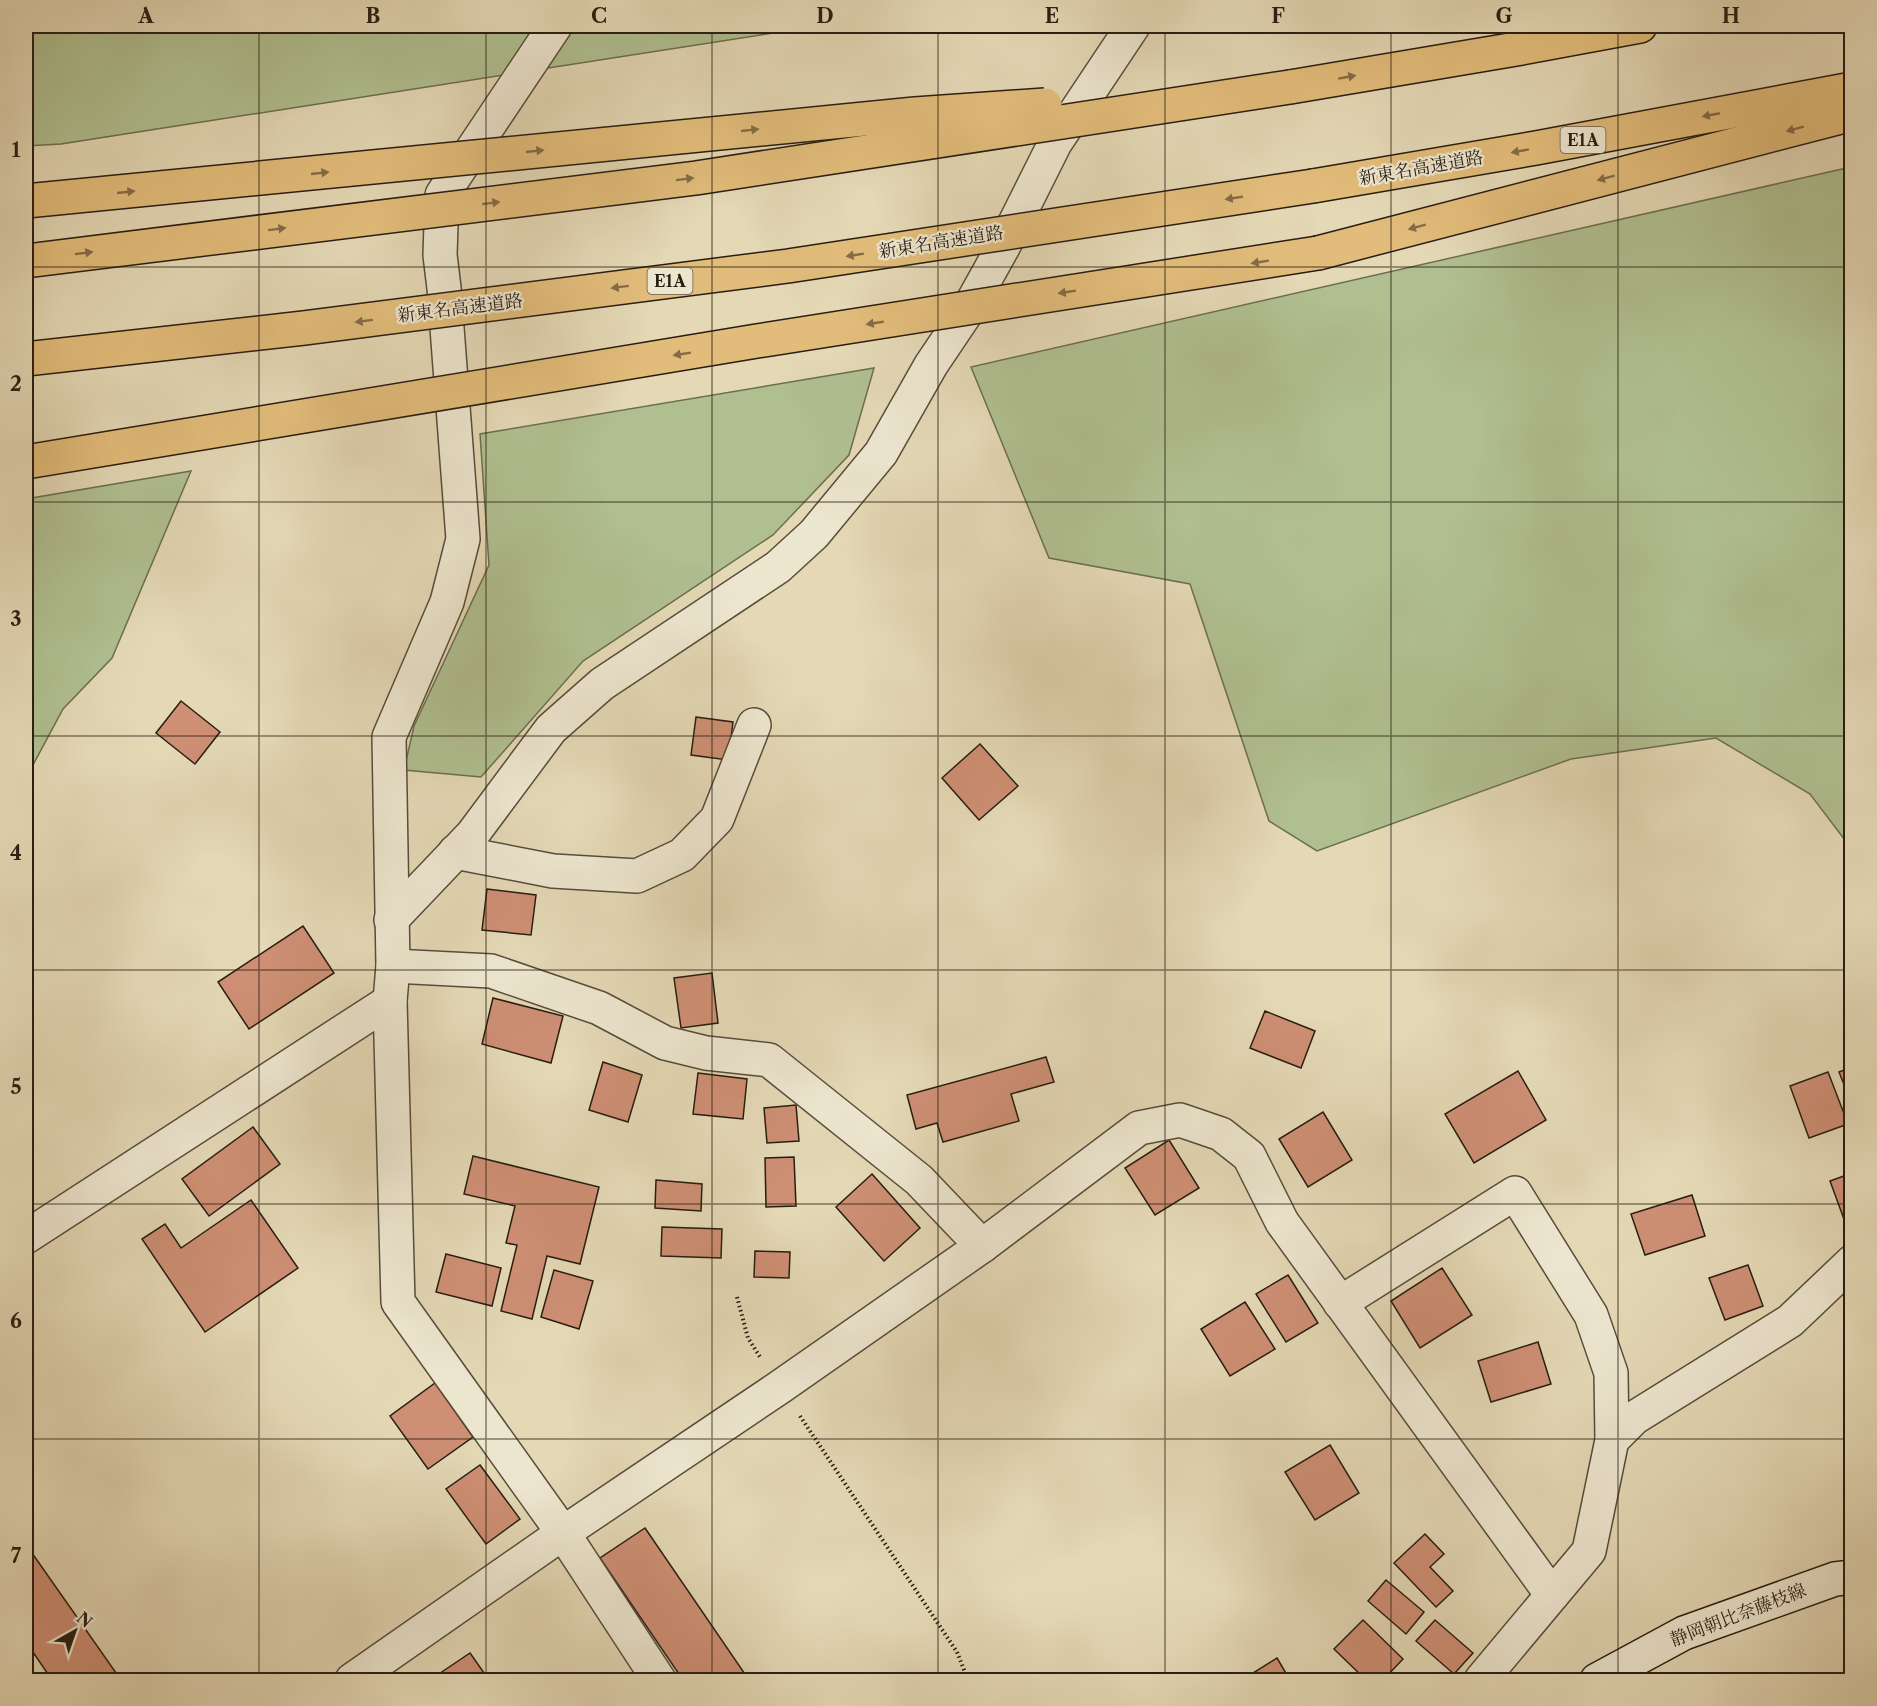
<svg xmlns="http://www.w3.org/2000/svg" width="1877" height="1706" viewBox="0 0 1877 1706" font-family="'Libre Caslon Text','Noto Serif JP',serif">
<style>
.green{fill:#b0bf90;stroke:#6c6e51;stroke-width:1.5}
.building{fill:#ce8f74;stroke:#281d12;stroke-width:1.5}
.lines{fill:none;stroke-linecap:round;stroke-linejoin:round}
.street-casing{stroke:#574c3b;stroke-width:36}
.secondary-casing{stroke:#281d12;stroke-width:36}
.highway-casing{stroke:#281d12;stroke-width:36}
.path{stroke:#281d12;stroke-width:4;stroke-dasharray:1.5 3;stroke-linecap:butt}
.street{stroke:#ede6cf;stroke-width:33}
.secondary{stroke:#ede6cf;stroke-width:33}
.highway{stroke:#e2bc7a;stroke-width:33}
.highway-bridge-casing{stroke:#281d12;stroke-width:36;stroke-linecap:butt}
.highway-bridge{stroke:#e2bc7a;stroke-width:33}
.oneway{fill:#856c46}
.grid{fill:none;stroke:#281d12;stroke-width:1.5;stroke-opacity:0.55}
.labels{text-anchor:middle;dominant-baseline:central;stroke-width:4.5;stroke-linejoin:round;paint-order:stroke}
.shield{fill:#ede6cf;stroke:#63594b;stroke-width:1.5}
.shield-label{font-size:16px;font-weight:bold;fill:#281d12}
.street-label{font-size:18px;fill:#281d12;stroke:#ede6cf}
.neatline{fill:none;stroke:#281d12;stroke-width:2}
.grid-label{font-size:20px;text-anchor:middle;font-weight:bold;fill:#281d12}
</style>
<rect width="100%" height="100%" fill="#e4d8b5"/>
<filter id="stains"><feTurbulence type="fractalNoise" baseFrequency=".00333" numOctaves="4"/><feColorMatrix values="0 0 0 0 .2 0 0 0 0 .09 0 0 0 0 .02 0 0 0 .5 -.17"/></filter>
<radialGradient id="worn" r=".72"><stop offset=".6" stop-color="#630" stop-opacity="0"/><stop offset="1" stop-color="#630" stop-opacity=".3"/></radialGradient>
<g class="green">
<path d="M 26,26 L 818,26 L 61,144 L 26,146 Z"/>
<path d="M 1851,167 L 1851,848 L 1810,794 L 1716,738 L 1571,759 L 1317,851 L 1269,821 L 1190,584 L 1049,558 L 971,367 Z"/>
<path d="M 874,368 L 849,455 L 773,535 L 583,661 L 481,777 L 404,770 L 414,726 L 489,565 L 480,434 Z"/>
<path d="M 191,471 L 112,658 L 63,709 L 26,778 L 26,499 Z"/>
</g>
<g class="building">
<path d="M 181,701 L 220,732 L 195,764 L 156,733 Z"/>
<path d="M 696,717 L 733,722 L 728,760 L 691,755 Z"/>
<path d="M 980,744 L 1018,786 L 979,820 L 942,778 Z"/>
<path d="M 487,889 L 536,895 L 531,935 L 482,930 Z"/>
<path d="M 303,926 L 334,973 L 249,1029 L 218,982 Z"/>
<path d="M 712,973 L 718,1023 L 681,1028 L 674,978 Z"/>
<path d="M 493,998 L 563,1016 L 551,1063 L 482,1044 Z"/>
<path d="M 1265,1011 L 1315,1031 L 1301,1068 L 1250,1048 Z"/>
<path d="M 1046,1057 L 1054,1082 L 1011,1094 L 1019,1121 L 943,1142 L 937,1123 L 916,1129 L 907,1095 Z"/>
<path d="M 603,1062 L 642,1075 L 628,1122 L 589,1110 Z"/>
<path d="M 1852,1067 L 1852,1105 L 1839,1072 Z"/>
<path d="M 1518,1071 L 1546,1120 L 1474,1163 L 1445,1114 Z"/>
<path d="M 1828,1072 L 1848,1124 L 1809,1138 L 1790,1086 Z"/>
<path d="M 698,1073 L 747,1079 L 743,1119 L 693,1114 Z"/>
<path d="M 796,1105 L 799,1141 L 767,1143 L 764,1108 Z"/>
<path d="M 1323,1112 L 1352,1160 L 1308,1187 L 1279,1139 Z"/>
<path d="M 253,1127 L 280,1164 L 209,1216 L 182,1179 Z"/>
<path d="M 1169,1140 L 1199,1188 L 1155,1215 L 1125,1168 Z"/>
<path d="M 473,1156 L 599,1187 L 580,1264 L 547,1256 L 532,1319 L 501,1311 L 517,1245 L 506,1243 L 515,1206 L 464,1194 Z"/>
<path d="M 794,1157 L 796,1206 L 766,1207 L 765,1158 Z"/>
<path d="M 1852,1173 L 1852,1219 L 1845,1222 L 1830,1181 Z"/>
<path d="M 872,1174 L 920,1228 L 884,1261 L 836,1207 Z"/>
<path d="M 656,1180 L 702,1184 L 701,1211 L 655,1208 Z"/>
<path d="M 1692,1195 L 1705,1236 L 1645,1255 L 1631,1214 Z"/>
<path d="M 251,1200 L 298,1268 L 205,1332 L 142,1239 L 165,1224 L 181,1248 Z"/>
<path d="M 662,1227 L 722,1229 L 721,1258 L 661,1256 Z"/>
<path d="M 755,1251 L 790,1252 L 789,1278 L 754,1277 Z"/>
<path d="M 446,1254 L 501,1268 L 492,1306 L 436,1292 Z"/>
<path d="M 1748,1265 L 1763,1306 L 1725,1320 L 1709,1278 Z"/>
<path d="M 1442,1268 L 1472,1315 L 1420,1348 L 1391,1301 Z"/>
<path d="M 554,1270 L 593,1281 L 579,1329 L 541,1317 Z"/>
<path d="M 1288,1275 L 1318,1323 L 1286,1342 L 1256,1294 Z"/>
<path d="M 1245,1302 L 1275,1349 L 1230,1376 L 1201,1329 Z"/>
<path d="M 1538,1342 L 1551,1384 L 1491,1402 L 1478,1361 Z"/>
<path d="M 435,1383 L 473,1437 L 428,1469 L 390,1416 Z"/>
<path d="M 1330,1445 L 1359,1493 L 1315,1520 L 1285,1472 Z"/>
<path d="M 480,1465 L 520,1519 L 486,1544 L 446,1489 Z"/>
<path d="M 645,1528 L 749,1680 L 683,1680 L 600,1558 Z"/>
<path d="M 1425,1534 L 1444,1554 L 1430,1567 L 1453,1591 L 1436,1607 L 1394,1563 Z"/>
<path d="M 32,1553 L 121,1680 L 52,1680 L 26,1642 L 26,1557 Z"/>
<path d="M 1386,1580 L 1424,1612 L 1406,1634 L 1368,1601 Z"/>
<path d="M 1363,1620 L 1403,1659 L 1383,1680 L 1366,1680 L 1334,1649 Z"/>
<path d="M 1435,1620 L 1473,1653 L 1454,1674 L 1416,1641 Z"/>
<path d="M 470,1653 L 489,1680 L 430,1680 Z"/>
<path d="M 1277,1658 L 1290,1680 L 1257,1680 L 1253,1673 Z"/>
</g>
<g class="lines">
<defs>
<g id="street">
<path d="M 555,26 L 442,195 L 440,255 L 444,288 L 463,539 L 447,602 L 389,737 L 393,966 L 390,1001 L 398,1302 L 563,1533 L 659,1680"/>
<path d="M 455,852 L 553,871 L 637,876 L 682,855 L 717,819 L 754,725"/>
<path d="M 391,920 L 472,835 L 551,729 L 602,684 L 778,567 L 814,534 L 881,453 L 931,365 L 968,310 L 1003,247 L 1055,143 L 1133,26"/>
<path d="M 393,966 L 491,971 L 599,1008 L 665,1043 L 706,1053 L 769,1060 L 919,1180 L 982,1246"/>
<path d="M 26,1237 L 390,1001"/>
<path d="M 1340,1303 L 1515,1193 L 1591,1315 L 1611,1373 L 1612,1440"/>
<path d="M 352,1680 L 563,1533 L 780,1387 L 982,1246 L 1139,1128 L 1180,1120 L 1221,1134 L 1249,1156 L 1282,1222 L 1552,1595"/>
<path d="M 1481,1680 L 1589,1551 L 1612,1440 L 1634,1418 L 1790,1321 L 1852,1262"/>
</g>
<path id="secondary" d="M 1597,1680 L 1684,1633 L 1835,1579 L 1852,1577"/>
<g id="highway">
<path d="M 1290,87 L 1516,49 L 1640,26"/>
<path d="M 1313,186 L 1536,148 L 1852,89"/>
<path d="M 1318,253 L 1852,114"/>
</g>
</defs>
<use href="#street" class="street-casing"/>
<use href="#secondary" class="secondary-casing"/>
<use href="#highway" class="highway-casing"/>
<g class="path">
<path d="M 737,1297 L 748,1338 L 760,1357"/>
<path d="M 800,1416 L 957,1652 L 968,1680"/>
</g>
<use href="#street" class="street"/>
<use href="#secondary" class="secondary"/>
<use href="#highway" class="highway"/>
<defs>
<g id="highway-bridge">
<path d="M 26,201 L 915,114 L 1045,105"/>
<path d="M 26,261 L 696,178 L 1290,87"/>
<path d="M 26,359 L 304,328 L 788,266 L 1313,186"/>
<path d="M 26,462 L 757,341 L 1318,253"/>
</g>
</defs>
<use href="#highway-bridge" class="highway-bridge-casing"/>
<use href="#highway-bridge" class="highway-bridge"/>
</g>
<defs><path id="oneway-solid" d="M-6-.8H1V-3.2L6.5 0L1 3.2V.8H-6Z" transform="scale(1.5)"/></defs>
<g class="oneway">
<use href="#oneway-solid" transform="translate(1347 77) rotate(-10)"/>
<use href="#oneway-solid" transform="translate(1711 115) rotate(169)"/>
<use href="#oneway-solid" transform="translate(1795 129) rotate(165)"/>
<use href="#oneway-solid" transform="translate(750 130) rotate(-6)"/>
<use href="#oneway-solid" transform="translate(535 151) rotate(-6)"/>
<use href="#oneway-solid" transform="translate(1520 151) rotate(170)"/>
<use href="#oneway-solid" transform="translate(320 173) rotate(-6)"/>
<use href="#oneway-solid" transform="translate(1606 178) rotate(165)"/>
<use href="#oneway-solid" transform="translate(685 179) rotate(-7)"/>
<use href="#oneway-solid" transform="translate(126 192) rotate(-6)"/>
<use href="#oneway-solid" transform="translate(1234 198) rotate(171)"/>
<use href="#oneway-solid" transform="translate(491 203) rotate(-7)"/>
<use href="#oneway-solid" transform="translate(1417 227) rotate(165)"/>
<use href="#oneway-solid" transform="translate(277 229) rotate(-7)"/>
<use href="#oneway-solid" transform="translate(84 253) rotate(-7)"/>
<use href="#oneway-solid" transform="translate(855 255) rotate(171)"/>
<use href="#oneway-solid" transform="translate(1260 262) rotate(171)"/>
<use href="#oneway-solid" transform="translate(620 287) rotate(173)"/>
<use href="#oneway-solid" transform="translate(1067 292) rotate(171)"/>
<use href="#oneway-solid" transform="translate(364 321) rotate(173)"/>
<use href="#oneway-solid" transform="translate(875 323) rotate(171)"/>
<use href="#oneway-solid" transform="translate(682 354) rotate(171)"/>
</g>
<path class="grid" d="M 259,26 L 259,1680M 486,26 L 486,1680M 712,26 L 712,1680M 938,26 L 938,1680M 1165,26 L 1165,1680M 1391,26 L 1391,1680M 1618,26 L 1618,1680M 26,267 L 1852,267M 26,502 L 1852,502M 26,736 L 1852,736M 26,970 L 1852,970M 26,1204 L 1852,1204M 26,1439 L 1852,1439"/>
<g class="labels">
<g class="shield">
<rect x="1560.5" y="127" width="45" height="26" rx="4.5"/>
<rect x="647.5" y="268" width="45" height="26" rx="4.5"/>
</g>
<g class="shield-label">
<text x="1583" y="140">E1A</text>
<text x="670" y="281">E1A</text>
</g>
<g class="street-label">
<text transform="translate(1421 168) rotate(-10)">新東名高速道路</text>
<text transform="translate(941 242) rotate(-9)">新東名高速道路</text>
<text transform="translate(460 308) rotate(-7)">新東名高速道路</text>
<text transform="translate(1738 1615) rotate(-21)">静岡朝比奈藤枝線</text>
</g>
</g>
<rect width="1877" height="1706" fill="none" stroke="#e4d8b5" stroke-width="66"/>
<g transform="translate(75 1631) rotate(40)" stroke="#ede6cf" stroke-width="4.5" paint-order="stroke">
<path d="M0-4.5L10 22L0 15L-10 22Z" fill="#281d12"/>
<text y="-9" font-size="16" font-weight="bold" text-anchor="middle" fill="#281d12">N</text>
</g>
<rect x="33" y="33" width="1811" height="1640" class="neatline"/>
<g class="grid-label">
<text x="146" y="23">A</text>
<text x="373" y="23">B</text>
<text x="599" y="23">C</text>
<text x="825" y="23">D</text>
<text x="1052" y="23">E</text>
<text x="1278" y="23">F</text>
<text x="1504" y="23">G</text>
<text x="1731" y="23">H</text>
<text x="16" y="157">1</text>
<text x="16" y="391">2</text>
<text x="16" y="626">3</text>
<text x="16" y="860">4</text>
<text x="16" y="1094">5</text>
<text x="16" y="1328">6</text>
<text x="16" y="1563">7</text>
</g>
<rect width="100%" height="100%" filter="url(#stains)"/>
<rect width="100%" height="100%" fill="url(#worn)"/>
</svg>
